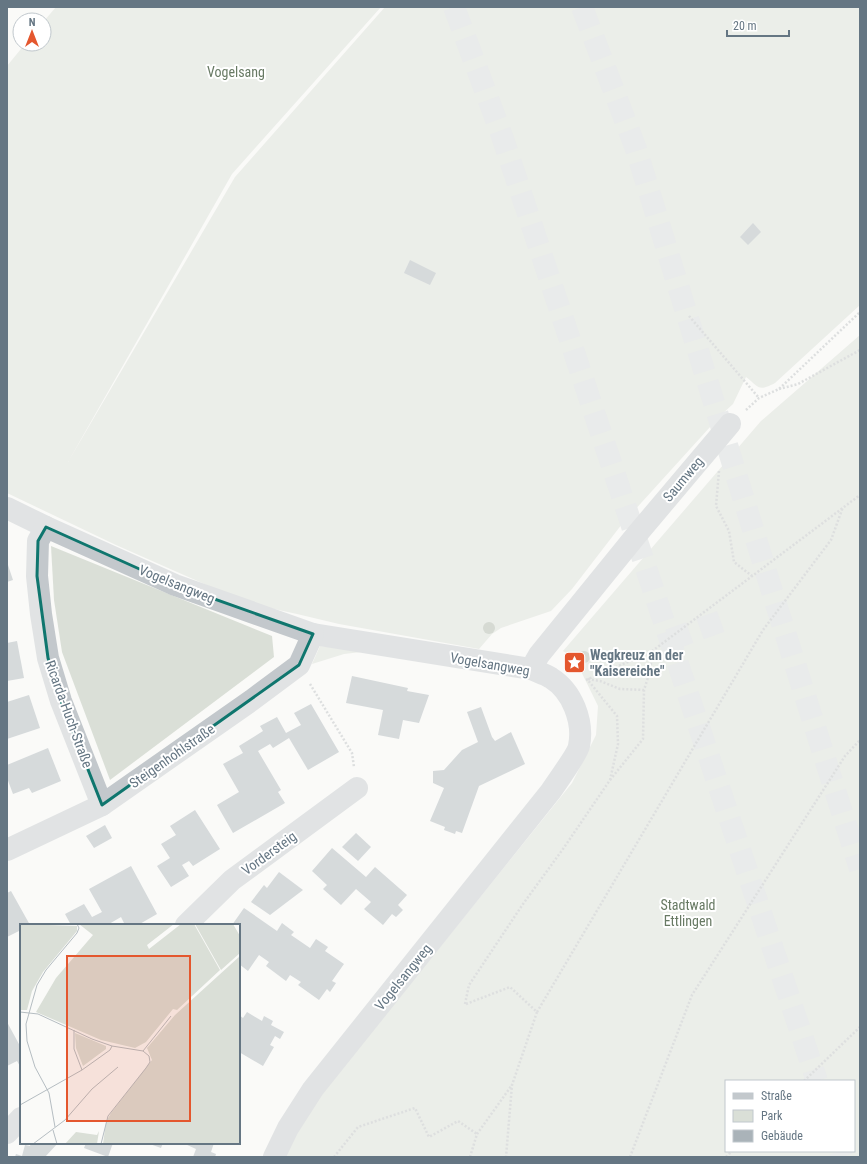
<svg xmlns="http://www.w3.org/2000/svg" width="867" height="1164" viewBox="0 0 867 1164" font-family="'Roboto Condensed',sans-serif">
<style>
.green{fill:#dadfd7;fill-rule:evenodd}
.building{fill:#aab3b9}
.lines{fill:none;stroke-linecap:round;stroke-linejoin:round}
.minor-tunnel{stroke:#d5d9db;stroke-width:22;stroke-dasharray:22 11;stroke-linecap:butt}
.major-tunnel{stroke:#d5d9db;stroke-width:22;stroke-dasharray:22 11;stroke-linecap:butt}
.path{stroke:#bbbfc2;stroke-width:2.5;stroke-dasharray:2 2;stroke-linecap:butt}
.minor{stroke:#c3c8cc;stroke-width:22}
.tree{fill:#aab4a7}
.marked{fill:none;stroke:#0f766e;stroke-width:3;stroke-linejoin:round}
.labels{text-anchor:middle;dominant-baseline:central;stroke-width:4;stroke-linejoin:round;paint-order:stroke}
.park-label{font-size:14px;fill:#687a64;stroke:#fff}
.street-label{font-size:14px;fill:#657683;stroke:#fff}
.poi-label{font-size:14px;font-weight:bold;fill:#657683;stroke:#fff;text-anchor:start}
.inset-road{fill:none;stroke:#b5bdc2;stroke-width:1}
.view{fill:#e4572e;fill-opacity:0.15;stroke:#e4572e;stroke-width:2}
.inset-edge{fill:none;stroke:#657683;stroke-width:2}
</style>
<rect width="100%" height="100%" fill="#fafaf8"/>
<g class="green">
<path d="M 56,7 L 381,7 L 232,174 L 68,462 L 235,177 L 385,7 L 860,7 L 860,305 L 775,383 C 758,392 759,387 746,377 L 733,404 L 720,416 L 622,524 L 572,589 L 551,611 L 501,628 L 492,634 L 479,649 L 339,624 L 297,614 L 265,607 L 236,598 L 116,545 L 7,493 L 7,66 L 25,44 L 44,44 L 44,21 Z"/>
<path d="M 860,335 L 860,1157 L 281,1157 L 308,1111 L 572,783 L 596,735 L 598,706 L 575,659 L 563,651 L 761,421 ZM 726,1081 L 854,1081 L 854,1151 L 726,1151 Z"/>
<path d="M 51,546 L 272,636 L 274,657 L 110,780 L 62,652 L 54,600 Z"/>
<path d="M 320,646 L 370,651 L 344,654 L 312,664 Z"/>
</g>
<g class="building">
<path d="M 753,223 L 761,232 L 748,245 L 740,237 Z"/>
<path d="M 410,260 L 436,273 L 430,285 L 404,273 Z"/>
<path d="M 7,562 L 13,580 L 7,582 Z"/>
<path d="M 17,641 L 24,678 L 7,681 L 7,643 Z"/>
<path d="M 352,676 L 408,688 L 407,691 L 429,695 L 419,723 L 403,720 L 399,739 L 378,735 L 383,710 L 346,703 Z"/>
<path d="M 29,695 L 40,728 L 7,739 L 7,702 Z"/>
<path d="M 311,704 L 339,752 L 308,770 L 289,738 L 273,748 L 270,744 L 258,751 L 281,790 L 278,792 L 285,803 L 233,833 L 217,805 L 239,792 L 223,764 L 243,753 L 239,746 L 263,731 L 260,726 L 277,717 L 286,733 L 301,725 L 294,713 Z"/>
<path d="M 481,707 L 492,737 L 495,741 L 511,732 L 525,764 L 479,786 L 462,833 L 456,831 L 455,834 L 444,830 L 445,827 L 430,821 L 444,788 L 433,783 L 433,771 L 444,770 L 462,750 L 478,742 L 467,712 Z"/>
<path d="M 48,748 L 61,781 L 32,793 L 29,788 L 13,794 L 7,778 L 7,765 Z"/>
<path d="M 195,810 L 220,849 L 193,866 L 189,861 L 182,865 L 189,876 L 171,887 L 157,866 L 170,858 L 161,844 L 176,835 L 170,826 Z"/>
<path d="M 105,825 L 112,838 L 94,848 L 86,836 Z"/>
<path d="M 356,833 L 371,847 L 358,861 L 342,847 Z"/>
<path d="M 332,848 L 366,877 L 375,867 L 407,895 L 398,905 L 403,910 L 396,917 L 392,914 L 383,925 L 364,909 L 371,902 L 356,889 L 341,905 L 323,889 L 327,885 L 312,871 Z"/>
<path d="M 131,866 L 157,914 L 138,925 L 125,925 L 121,917 L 109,924 L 109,925 L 71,925 L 65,914 L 84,904 L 92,917 L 102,912 L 89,889 Z"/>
<path d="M 279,872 L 303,890 L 270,915 L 251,902 L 264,885 L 267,888 Z"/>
<path d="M 11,891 L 30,925 L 21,925 L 21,930 L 7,937 L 7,893 Z"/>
<path d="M 244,908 L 277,931 L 282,923 L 294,932 L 291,935 L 310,948 L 316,939 L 328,947 L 325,951 L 344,964 L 332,981 L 336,983 L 330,992 L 327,989 L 319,1000 L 298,985 L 301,982 L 290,975 L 286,981 L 266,966 L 269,962 L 259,955 L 248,971 L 239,964 L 239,925 L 232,925 Z"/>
<path d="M 247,1012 L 262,1021 L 264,1016 L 273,1021 L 271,1025 L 284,1032 L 280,1039 L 275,1036 L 270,1045 L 274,1047 L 263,1066 L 239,1052 L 239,1015 L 243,1018 Z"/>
<path d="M 7,1022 L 20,1046 L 21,1045 L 21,1068 L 17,1061 L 7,1066 Z"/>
<path d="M 31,1143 L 58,1143 L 45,1157 L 15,1157 L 16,1154 L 22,1156 L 25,1145 L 30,1146 Z"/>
<path d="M 86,1143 L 113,1143 L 108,1157 L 84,1148 Z"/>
<path d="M 147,1143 L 163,1143 L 161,1148 Z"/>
<path d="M 185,1143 L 214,1143 L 211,1152 L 216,1154 L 215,1157 L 193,1157 L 196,1149 L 185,1144 Z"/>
</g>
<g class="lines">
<g class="minor-tunnel">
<path d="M 454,7 L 502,136 L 817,1081"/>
<path d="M 669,640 L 722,621"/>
<path d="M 840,1151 L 842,1157"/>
</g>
<path class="major-tunnel" d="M 582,7 L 636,149 L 775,601 L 860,869"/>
<g class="path">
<path d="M 689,316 L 759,398"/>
<path d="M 779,389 L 798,384 L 860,350"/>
<path d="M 746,410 L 759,398 L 779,389 L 860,312"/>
<path d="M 719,471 L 716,506 L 729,531 L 734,562 L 752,576"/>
<path d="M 588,679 L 600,681 L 620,689 L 644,690"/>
<path d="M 586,680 L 651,652 L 860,495"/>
<path d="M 310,684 L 352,753 L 354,767"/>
<path d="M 610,780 L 643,739 L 644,690 L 651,668 L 651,652"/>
<path d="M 465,1004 L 469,985 L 523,904 L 563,849 L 610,780 L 618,744 L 617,716 L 587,679"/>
<path d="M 466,1004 L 510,987 L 537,1012 L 512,1085 L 506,1157"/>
<path d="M 537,1012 L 763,630 L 831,540 L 843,507"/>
<path d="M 804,1081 L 860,1027"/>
<path d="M 334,1157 L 358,1127 L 415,1108 L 429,1137 L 458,1121 L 477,1134"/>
<path d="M 470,1157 L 477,1134 L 512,1085"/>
<path d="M 630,1157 L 692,995 L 845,756 L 860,740"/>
<path d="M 726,1157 L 732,1151"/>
</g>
<g class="minor">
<path d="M 7,508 L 46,527 L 175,585 L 313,634 L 531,669 C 537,672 545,674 551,678 C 572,691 584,721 579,746 C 578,753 557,782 551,791 L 313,1089 L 288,1128 L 274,1157"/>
<path d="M 46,527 L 38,541 L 37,576 L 41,614 L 48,658 L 61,701 L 102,805"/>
<path d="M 531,669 L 539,655 L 638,533 L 730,424"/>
<path d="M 7,850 L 102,805 L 252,700 L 299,665 L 313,634"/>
<path d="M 186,925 L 232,880 L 357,788"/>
<path d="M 7,1133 L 21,1118"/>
</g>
</g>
<g class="tree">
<circle cx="489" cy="628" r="6"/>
<circle cx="584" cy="657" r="6"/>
</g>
<path d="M0 0H867V1164H0ZM 46,527 L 175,585 L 313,634 L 299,665 L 102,805 L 61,701 L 48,658 L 37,576 L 38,541 Z" fill="#fafaf8" fill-opacity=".55" fill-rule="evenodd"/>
<path class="marked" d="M 46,527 L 175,585 L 313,634 L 299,665 L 102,805 L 61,701 L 48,658 L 37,576 L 38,541 Z"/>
<defs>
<symbol id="sight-square" viewBox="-11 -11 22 22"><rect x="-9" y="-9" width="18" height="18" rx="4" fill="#e4572e" stroke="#fff"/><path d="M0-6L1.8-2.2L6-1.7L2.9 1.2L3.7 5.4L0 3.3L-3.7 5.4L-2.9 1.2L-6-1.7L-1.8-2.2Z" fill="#fff"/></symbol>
</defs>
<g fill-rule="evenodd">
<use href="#sight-square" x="562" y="650" width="25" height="25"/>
</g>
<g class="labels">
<g class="park-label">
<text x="236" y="72">Vogelsang</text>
<text x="688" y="905">Stadtwald<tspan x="688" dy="16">Ettlingen</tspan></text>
</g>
<g class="street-label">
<text transform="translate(683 479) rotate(-50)">Saumweg</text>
<text transform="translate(177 584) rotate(22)">Vogelsangweg</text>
<text transform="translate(490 664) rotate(10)">Vogelsangweg</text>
<text transform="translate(69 714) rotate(70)">Ricarda-Huch-Straße</text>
<text transform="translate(172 756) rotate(-35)">Steigenhohlstraße</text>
<text transform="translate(269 853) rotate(-36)">Vordersteig</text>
<text transform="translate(403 977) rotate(-51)">Vogelsangweg</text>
</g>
<g class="poi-label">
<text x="590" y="655">Wegkreuz an der<tspan x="590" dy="16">"Kaisereiche"</tspan></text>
</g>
</g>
<g transform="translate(20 924)">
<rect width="220" height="220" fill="#fafaf8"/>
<path d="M 0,0 L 57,2 L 57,7 L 23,48 L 12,67 L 7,86 L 0,86 ZM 59,0 L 154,0 L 127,21 L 129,25 L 161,0 L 174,0 L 200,46 L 157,86 L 153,85 L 126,118 L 115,124 L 81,116 L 16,88 L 36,54 L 73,11 ZM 175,0 L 213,0 L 220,12 L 220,29 L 201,46 ZM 220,32 L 220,220 L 83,220 L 86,198 L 91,189 L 132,136 L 127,124 L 155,91 ZM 55,109 L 86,122 L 86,125 L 63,142 L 56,124 ZM 79,207 L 77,220 L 45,220 L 56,208 L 77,211 Z" fill="#dadfd7"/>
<path class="inset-road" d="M 0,88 L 18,90 L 72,115 L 92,122 L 123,127 L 129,132 L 130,138 L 126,144 L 88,192 L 81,220M 54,106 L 54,125 L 62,146M 123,127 L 151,92M 0,181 L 62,146 L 90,126 L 92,122M 35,203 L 29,169 L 15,143 L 7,117 L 6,100 L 17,61 L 26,46 L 57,9 L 59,4 L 57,0M 33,206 L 37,220M 13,220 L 45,196 L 72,165 L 98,143"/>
<path class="view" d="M 47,32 L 170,32 L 170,197 L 47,197 Z"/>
<rect width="220" height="220" class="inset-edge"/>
</g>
<rect width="867" height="1164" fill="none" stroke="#657683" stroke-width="16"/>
<rect x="725" y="1080" width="130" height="72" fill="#ffffff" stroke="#c1c8cd"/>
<rect x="733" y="1093" width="20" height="6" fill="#c3c8cc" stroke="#c1c8cd"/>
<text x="761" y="1100" font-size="12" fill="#657683">Straße</text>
<rect x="733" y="1110" width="20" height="12" fill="#dadfd7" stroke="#c1c8cd"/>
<text x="761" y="1120" font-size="12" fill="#657683">Park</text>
<rect x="733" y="1130" width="20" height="12" fill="#aab3b9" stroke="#c1c8cd"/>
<text x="761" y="1140" font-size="12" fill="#657683">Gebäude</text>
<g transform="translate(32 32)"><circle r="19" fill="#ffffff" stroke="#c1c8cd"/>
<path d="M0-3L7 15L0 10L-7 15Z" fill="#e4572e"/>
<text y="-6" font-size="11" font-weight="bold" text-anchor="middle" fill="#657683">N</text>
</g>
<path d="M727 30v6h62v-6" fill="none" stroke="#657683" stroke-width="2"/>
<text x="733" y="30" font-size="12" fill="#657683" stroke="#ffffff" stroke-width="3" paint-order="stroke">20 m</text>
</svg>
